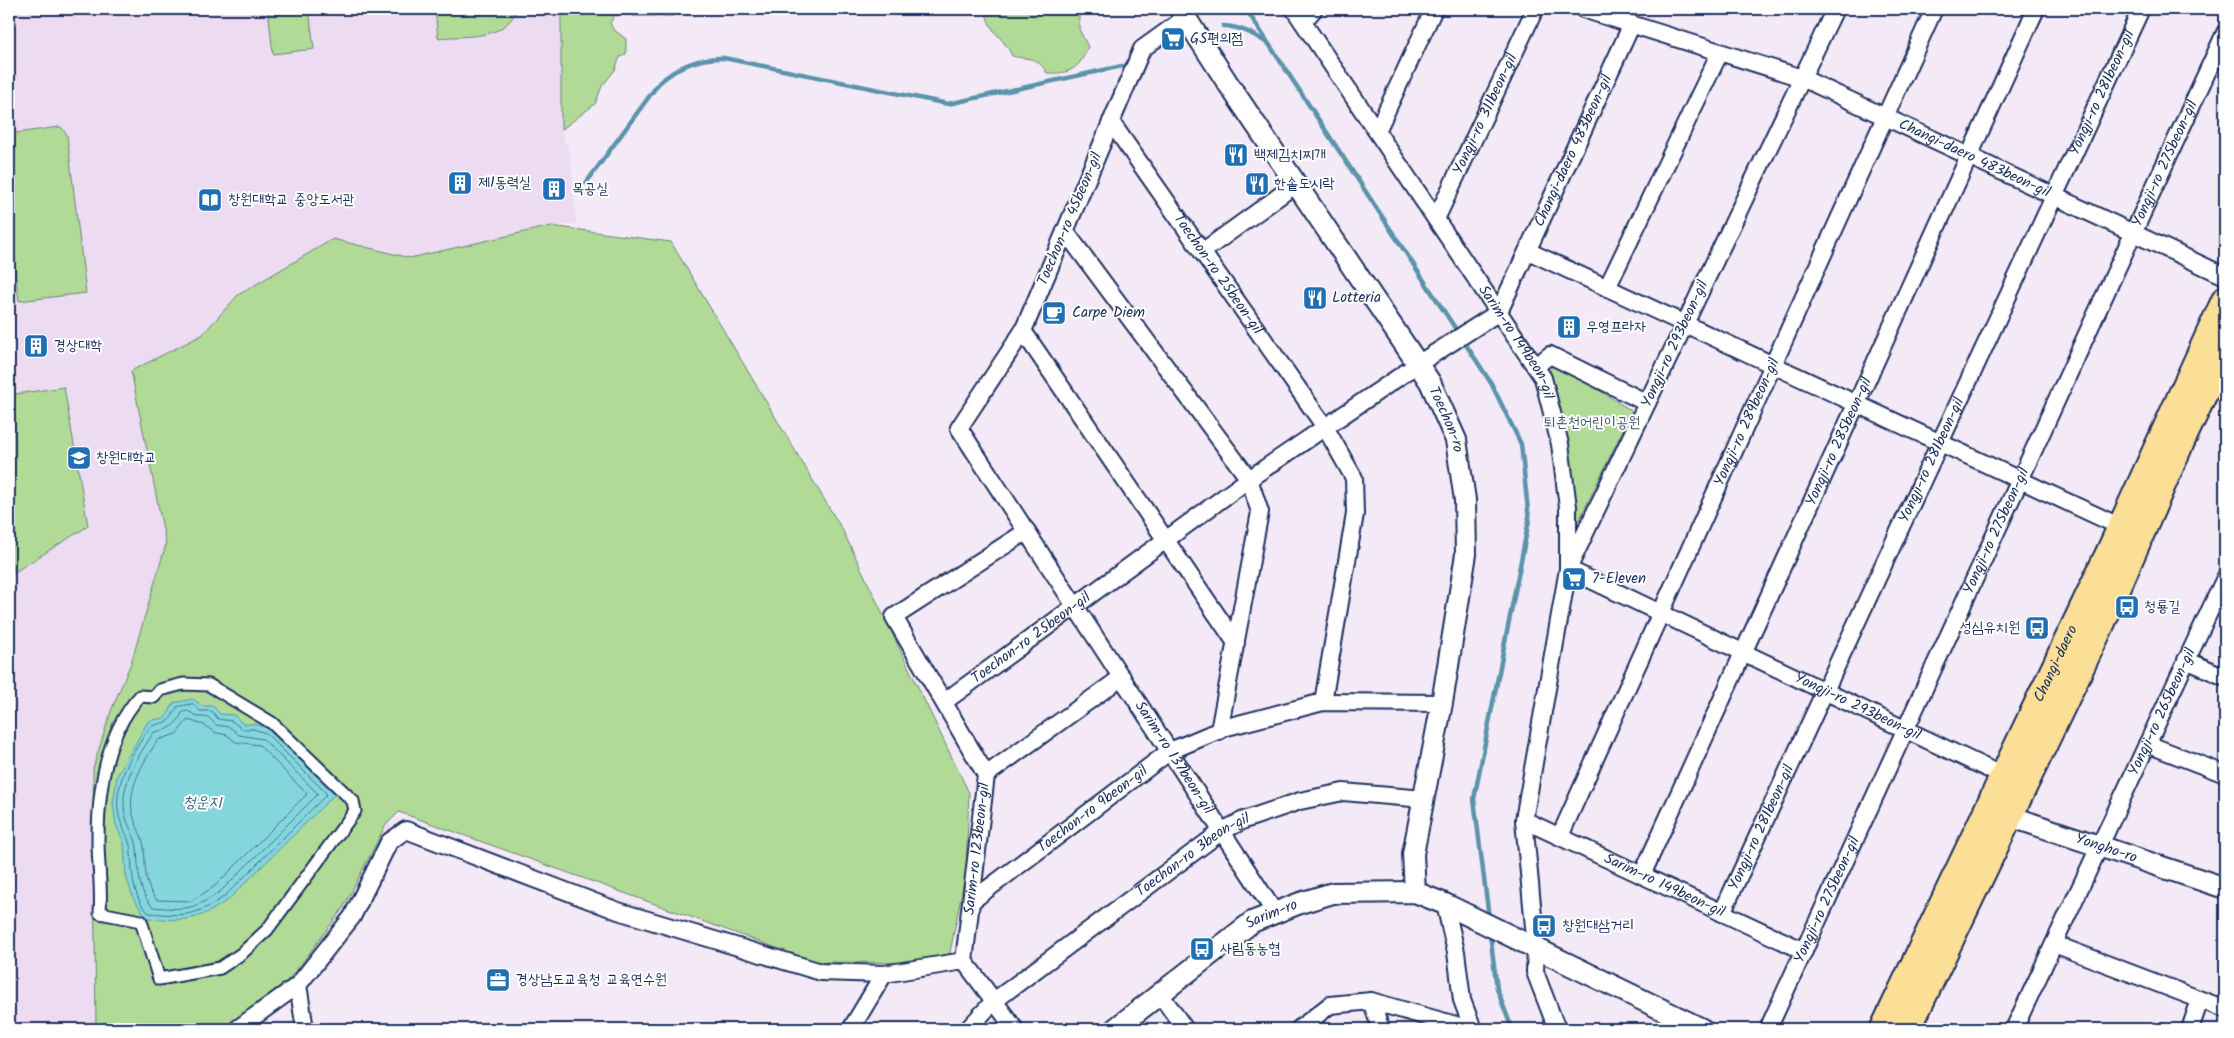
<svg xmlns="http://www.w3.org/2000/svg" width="2234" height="1038" viewBox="0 0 2234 1038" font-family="Kalam,'Poor Story',sans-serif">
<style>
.built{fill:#ecdbf1}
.green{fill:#b1da96;stroke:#66847a}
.water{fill:#84d6dc;stroke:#5a93aa}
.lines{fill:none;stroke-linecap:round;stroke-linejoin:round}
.shore{stroke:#457290;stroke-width:1}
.stream{stroke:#5a93aa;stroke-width:4.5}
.pedestrian-casing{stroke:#1b2f5e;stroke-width:15}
.minor-casing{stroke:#1b2f5e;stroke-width:20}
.tertiary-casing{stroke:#1b2f5e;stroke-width:24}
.primary-casing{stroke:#1b2f5e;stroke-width:29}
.pedestrian{stroke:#fff;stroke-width:11}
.minor{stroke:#fff;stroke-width:16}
.tertiary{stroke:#fff;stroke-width:20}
.primary{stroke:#fbdf96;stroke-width:25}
.labels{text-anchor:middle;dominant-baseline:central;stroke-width:4;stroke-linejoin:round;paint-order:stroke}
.poi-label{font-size:15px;fill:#1b2f5e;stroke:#fff;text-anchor:start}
.street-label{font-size:15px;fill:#1b2f5e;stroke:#fff}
.park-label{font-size:15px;fill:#405a6c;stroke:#fff}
.water-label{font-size:16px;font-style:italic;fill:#3a6184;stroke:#fff}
</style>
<rect width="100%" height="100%" fill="#f4eaf7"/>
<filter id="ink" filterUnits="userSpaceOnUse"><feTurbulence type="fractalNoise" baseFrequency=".02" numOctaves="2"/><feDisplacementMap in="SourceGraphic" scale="10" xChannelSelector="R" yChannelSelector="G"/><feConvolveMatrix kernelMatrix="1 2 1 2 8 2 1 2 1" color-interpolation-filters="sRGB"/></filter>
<g filter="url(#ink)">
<path class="built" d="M 9,9 L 561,9 L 561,130 L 571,157 L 576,224 L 551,226 L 410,258 L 333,239 L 238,295 L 202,335 L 131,371 L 166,544 L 131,663 L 245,669 L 391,825 L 345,916 L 279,994 L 227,1029 L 9,1029 Z"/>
<g class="green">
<path d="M 268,9 L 309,9 L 314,49 L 273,54 Z"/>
<path d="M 435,9 L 517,9 C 504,41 469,35 438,38 Z"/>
<path d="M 561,9 L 677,9 L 673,16 L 633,16 L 627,12 L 614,16 L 610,23 L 613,29 L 626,39 L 626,54 L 620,57 L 615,70 L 602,86 L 595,104 L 561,130 Z"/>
<path d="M 985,9 L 1079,9 L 1079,29 L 1088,47 C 1079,69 1071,74 1047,73 C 1037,56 1030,60 1012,56 C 1002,34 990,35 985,9 Z"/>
<path d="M 59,127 L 62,128 L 67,135 L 86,293 L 19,301 L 9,221 L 9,134 Z"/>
<path d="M 551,226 L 671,242 L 843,531 L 969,793 L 966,871 L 948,963 L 816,962 L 399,812 L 385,826 L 343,908 L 302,963 L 288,980 L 241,1015 L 221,1029 L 96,1029 L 93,768 L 111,711 L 131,663 L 166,544 L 131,371 L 202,335 L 238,295 L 333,239 L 410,258 Z"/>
<path d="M 1555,363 L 1632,411 L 1574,531 L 1566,457 L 1550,370 Z"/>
<path d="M 64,387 L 88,526 L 13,573 L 9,572 L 9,395 Z"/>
</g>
<path class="water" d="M 193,699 L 202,706 L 213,706 L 220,714 L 234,715 L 243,724 L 253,724 L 268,728 L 335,794 L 228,900 C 196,922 185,921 147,918 L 133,898 L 129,885 L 126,876 L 124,843 L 116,825 L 113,804 L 117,776 L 147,723 C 162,713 164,728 173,703 Z"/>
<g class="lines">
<g class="shore">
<path d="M 193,704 L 200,711 L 212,711 L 218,719 L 232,721 L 242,729 L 253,729 L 266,733 L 327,794 L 225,896 C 195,917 185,916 149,913 C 132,898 132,872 131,852 C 130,838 122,828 119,816 C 112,784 133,752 150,727 C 168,720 168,726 177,707 Z"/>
<path d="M 188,711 L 198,717 L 208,717 L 216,725 L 230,727 L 239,735 L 263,739 L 318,794 L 221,891 C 194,910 185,910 153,907 C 137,891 139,870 137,849 C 136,836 127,826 125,813 C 119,784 139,755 154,732 C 168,730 176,727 182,713 Z"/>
<path d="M 188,720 L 204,725 L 214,732 L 227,735 L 236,742 L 259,745 L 307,794 L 215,886 L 191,901 L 157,900 C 143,885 146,867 144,848 C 143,836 136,827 133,815 C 126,789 144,761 158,740 L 176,734 Z"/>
</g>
<g class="stream">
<path d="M 1246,9 L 1459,334"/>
<path d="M 1223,26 C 1241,27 1252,33 1267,43"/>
<path d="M 586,183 L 659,83 C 678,66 699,57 724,58 L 948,104 L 1122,66"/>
<path d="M 1463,340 L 1491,383 L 1521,444 L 1529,520 L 1474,799 L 1489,918"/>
<path d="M 1490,934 L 1497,989 L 1512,1029"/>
</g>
<defs>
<path id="pedestrian" d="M 183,684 L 209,685 L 272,723 L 353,801 L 355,811 L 267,930 L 241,954 L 220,968 L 159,979 L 141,921 L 100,913 C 102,889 98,865 98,840 C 98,791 106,733 140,696 L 154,697 L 160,690 Z"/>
<g id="minor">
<path id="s1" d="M 1294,9 L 1543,378 L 1560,444 L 1568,507 L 1568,569 L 1524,820 L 1536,948 L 1535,972 L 1557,1029"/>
<path id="s2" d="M 1583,9 L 1802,78 L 2225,276"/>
<path id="s3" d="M 1835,9 L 1568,569 L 2003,776"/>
<path id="s4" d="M 1185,18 L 1142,49 L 1023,331 L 959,428 L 1275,913"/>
<path d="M 1303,22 L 1314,9"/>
<path id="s5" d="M 1111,122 L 1325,427 L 1354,478 L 1355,514 L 1323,702"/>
<path d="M 1377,131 L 1434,9"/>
<path id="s6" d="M 1436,219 L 1535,9"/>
<path d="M 1065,231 L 1249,479 L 1260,512 L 1219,731"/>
<path d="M 1528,251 L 2121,527"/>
<path d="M 1202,252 L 1296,184"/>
<path d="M 1607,288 L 1720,52"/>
<path d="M 1023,331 L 1236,643"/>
<path d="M 1536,366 L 1550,355 L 1647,403"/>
<path d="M 2201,382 L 2225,391"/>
<path d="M 2186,660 L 2225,677"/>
<path id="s7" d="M 944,702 L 1249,479 L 1418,364 L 1499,312 L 1632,24"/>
<path d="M 2147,744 L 2225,774"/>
<path d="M 986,775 L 1122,677"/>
<path id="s8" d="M 1524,820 L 1804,951"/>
<path id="s9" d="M 1560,836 L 1934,9"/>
<path id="s10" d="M 1642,875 L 2036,9"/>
<path id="s11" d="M 973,900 L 1170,751 L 1227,727 L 1323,702 L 1442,703"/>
<path d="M 1445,904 L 1456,952 L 1462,1000 L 1473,1029"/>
<path id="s12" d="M 1722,913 L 2141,9"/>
<path d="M 2054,944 L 2225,1009"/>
<path d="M 298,985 L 305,1029"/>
<path d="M 1160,994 L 1185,1029"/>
<path d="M 1371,1001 L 1381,1029"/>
<path d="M 237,1029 L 298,985 L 352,917 L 389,842 L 406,830 L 618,911 L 821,972 L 884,974"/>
<path d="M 851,1029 L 884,974 L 964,961"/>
<path id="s13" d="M 968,1029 L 994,1001 L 1222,831 L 1244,820 L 1300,801 L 1343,792 L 1424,799"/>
<path id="s14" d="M 1015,1029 L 964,961 L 986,775 L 894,617 L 1027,531"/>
<path d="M 1299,1029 L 1330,1005 L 1371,1001 L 1470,1029"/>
<path d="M 1668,1029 L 1674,1016"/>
<path id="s15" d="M 1768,1029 L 2225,33"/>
<path id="s16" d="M 2014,1029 L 2225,578"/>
<path d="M 2190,1029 L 2200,1000"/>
</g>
<g id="tertiary">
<path id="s17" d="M 1180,9 L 1227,82 L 1430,382 L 1456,440 L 1465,500 L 1466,554 L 1442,703 L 1413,854 L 1415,892"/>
<path id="s18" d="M 1997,812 L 2225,888"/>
<path id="s19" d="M 1115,1029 L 1252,922 L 1300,903 L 1333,893 L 1415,892 L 1445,904 L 1702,1029"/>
</g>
<g id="primary">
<path id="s20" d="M 1883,1029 L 2109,552 L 2225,299"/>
<path d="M 1908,1029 L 2100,628 L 2181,443 L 2225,350"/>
</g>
</defs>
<use href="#pedestrian" class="pedestrian-casing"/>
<use href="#minor" class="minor-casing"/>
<use href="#tertiary" class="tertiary-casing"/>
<use href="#primary" class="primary-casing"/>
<use href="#pedestrian" class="pedestrian"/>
<use href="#minor" class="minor"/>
<use href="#tertiary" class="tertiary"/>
<use href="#primary" class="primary"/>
</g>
</g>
<defs>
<symbol id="supermarket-square" viewBox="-11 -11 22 22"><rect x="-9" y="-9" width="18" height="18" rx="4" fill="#1f6fb2" stroke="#fff"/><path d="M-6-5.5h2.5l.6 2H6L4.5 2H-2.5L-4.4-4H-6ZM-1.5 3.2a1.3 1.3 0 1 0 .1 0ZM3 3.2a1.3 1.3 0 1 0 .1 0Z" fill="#fff"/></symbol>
<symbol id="restaurant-square" viewBox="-11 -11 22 22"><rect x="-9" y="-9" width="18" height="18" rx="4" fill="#1f6fb2" stroke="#fff"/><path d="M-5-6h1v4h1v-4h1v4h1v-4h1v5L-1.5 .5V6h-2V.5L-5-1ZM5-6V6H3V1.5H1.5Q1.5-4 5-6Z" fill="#fff"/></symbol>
<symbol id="building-square" viewBox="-11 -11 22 22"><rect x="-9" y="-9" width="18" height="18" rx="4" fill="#1f6fb2" stroke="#fff"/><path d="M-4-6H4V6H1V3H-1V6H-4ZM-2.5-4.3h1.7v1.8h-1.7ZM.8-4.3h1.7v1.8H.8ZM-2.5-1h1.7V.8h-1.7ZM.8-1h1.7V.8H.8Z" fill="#fff"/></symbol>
<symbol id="library-square" viewBox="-11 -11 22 22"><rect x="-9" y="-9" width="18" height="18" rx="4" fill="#1f6fb2" stroke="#fff"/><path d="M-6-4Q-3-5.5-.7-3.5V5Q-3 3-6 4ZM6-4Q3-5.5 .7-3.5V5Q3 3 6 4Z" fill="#fff"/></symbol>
<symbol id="cafe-square" viewBox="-11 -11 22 22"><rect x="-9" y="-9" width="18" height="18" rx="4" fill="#1f6fb2" stroke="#fff"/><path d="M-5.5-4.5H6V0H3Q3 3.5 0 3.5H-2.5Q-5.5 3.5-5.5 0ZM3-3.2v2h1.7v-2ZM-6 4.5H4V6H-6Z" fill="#fff"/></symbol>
<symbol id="university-square" viewBox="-11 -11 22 22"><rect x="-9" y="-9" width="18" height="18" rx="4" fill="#1f6fb2" stroke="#fff"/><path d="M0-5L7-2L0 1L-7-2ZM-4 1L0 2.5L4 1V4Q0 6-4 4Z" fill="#fff"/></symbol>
<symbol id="bus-square" viewBox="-11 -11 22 22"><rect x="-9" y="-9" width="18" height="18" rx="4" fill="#1f6fb2" stroke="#fff"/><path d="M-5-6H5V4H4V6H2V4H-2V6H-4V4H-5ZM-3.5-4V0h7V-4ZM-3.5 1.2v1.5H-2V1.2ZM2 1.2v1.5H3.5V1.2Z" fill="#fff"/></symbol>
<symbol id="office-square" viewBox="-11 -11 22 22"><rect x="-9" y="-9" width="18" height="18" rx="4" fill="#1f6fb2" stroke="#fff"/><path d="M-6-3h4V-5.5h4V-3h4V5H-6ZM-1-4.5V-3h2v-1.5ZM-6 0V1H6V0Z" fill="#fff"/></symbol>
</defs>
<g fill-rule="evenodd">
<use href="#supermarket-square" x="1159" y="25" width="28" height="28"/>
<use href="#restaurant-square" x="1222" y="141" width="28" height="28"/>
<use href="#building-square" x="446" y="169" width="28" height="28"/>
<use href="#restaurant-square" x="1243" y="170" width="28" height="28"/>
<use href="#building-square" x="540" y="175" width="28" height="28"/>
<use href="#library-square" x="196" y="186" width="28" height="28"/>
<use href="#restaurant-square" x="1301" y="284" width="28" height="28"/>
<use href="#cafe-square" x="1040" y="299" width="28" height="28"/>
<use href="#building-square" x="1555" y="313" width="28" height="28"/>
<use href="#building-square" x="22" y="332" width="28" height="28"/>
<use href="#university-square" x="65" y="444" width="28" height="28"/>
<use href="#supermarket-square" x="1560" y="565" width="28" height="28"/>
<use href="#bus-square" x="2113" y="593" width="28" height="28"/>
<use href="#bus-square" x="2023" y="614" width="28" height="28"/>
<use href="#bus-square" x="1530" y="912" width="28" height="28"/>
<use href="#bus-square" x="1188" y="935" width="28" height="28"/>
<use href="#office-square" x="484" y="966" width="28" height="28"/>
</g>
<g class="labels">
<g class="poi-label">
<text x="1190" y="39">GS편의점</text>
<text x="1254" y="155">백제김치찌개</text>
<text x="478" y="183">제1동력실</text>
<text x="1274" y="184">한솥도시락</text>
<text x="572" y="189">목공실</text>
<text x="228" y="200">창원대학교 중앙도서관</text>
<text x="1332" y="298">Lotteria</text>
<text x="1072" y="313">Carpe Diem</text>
<text x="1586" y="327">우영프라자</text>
<text x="54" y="346">경상대학</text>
<text x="96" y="458">창원대학교</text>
<text x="1592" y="579">7-Eleven</text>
<text x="2144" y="607">청룡길</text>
<text x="2020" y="628" text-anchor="end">성심유치원</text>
<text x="1562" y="926">창원대삼거리</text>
<text x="1220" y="949">사림동농협</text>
<text x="516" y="980">경상남도교육청 교육연수원</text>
</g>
<g class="street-label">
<text stroke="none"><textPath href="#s12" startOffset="904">Yongji-ro 281beon-gil</textPath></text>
<text stroke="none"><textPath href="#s6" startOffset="116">Yongji-ro 311beon-gil</textPath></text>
<text stroke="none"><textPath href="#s7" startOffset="856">Changi-daero 483beon-gil</textPath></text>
<text stroke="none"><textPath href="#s2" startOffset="420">Changi-daero 483beon-gil</textPath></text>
<text stroke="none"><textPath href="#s15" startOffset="952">Yongji-ro 275beon-gil</textPath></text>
<text transform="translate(1070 219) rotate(-67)">Toechon-ro 45beon-gil</text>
<text stroke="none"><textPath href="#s5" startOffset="186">Toechon-ro 25beon-gil</textPath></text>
<text stroke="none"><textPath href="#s1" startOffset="401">Sarim-ro 149beon-gil</textPath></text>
<text transform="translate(1675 344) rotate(-65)">Yongji-ro 293beon-gil</text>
<text stroke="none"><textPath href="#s17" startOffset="490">Toechon-ro</textPath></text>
<text stroke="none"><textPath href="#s9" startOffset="454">Yongji-ro 289beon-gil</textPath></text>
<text stroke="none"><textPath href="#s10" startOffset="476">Yongji-ro 285beon-gil</textPath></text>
<text stroke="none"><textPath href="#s12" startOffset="499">Yongji-ro 281beon-gil</textPath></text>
<text stroke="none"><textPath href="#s15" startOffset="548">Yongji-ro 275beon-gil</textPath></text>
<text stroke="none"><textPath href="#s7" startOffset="108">Toechon-ro 25beon-gil</textPath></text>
<text stroke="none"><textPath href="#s20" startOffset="404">Changi-daero</textPath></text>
<text stroke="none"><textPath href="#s3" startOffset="941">Yongji-ro 293beon-gil</textPath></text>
<text stroke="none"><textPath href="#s16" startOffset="350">Yongji-ro 265beon-gil</textPath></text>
<text stroke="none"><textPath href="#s4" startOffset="869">Sarim-ro 137beon-gil</textPath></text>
<text stroke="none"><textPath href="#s11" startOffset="150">Toechon-ro 9beon-gil</textPath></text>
<text stroke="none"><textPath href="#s12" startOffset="94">Yongji-ro 281beon-gil</textPath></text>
<text stroke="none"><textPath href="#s18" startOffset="115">Yongho-ro</textPath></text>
<text stroke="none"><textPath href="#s14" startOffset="198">Sarim-ro 123beon-gil</textPath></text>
<text stroke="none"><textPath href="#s13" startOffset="285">Toechon-ro 3beon-gil</textPath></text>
<text stroke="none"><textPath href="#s8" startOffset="155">Sarim-ro 149beon-gil</textPath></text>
<text stroke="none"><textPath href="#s15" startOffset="142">Yongji-ro 275beon-gil</textPath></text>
<text stroke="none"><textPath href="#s19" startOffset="195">Sarim-ro</textPath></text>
</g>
<g class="park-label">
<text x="1592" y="423">퇴촌천어린이공원</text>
</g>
<g class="water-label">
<text x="202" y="802">청운지</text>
</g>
</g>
<rect width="2234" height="1038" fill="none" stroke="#fff" stroke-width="30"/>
<rect x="15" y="15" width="2204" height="1008" fill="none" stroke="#1b2f5e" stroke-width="2" filter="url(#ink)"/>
</svg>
